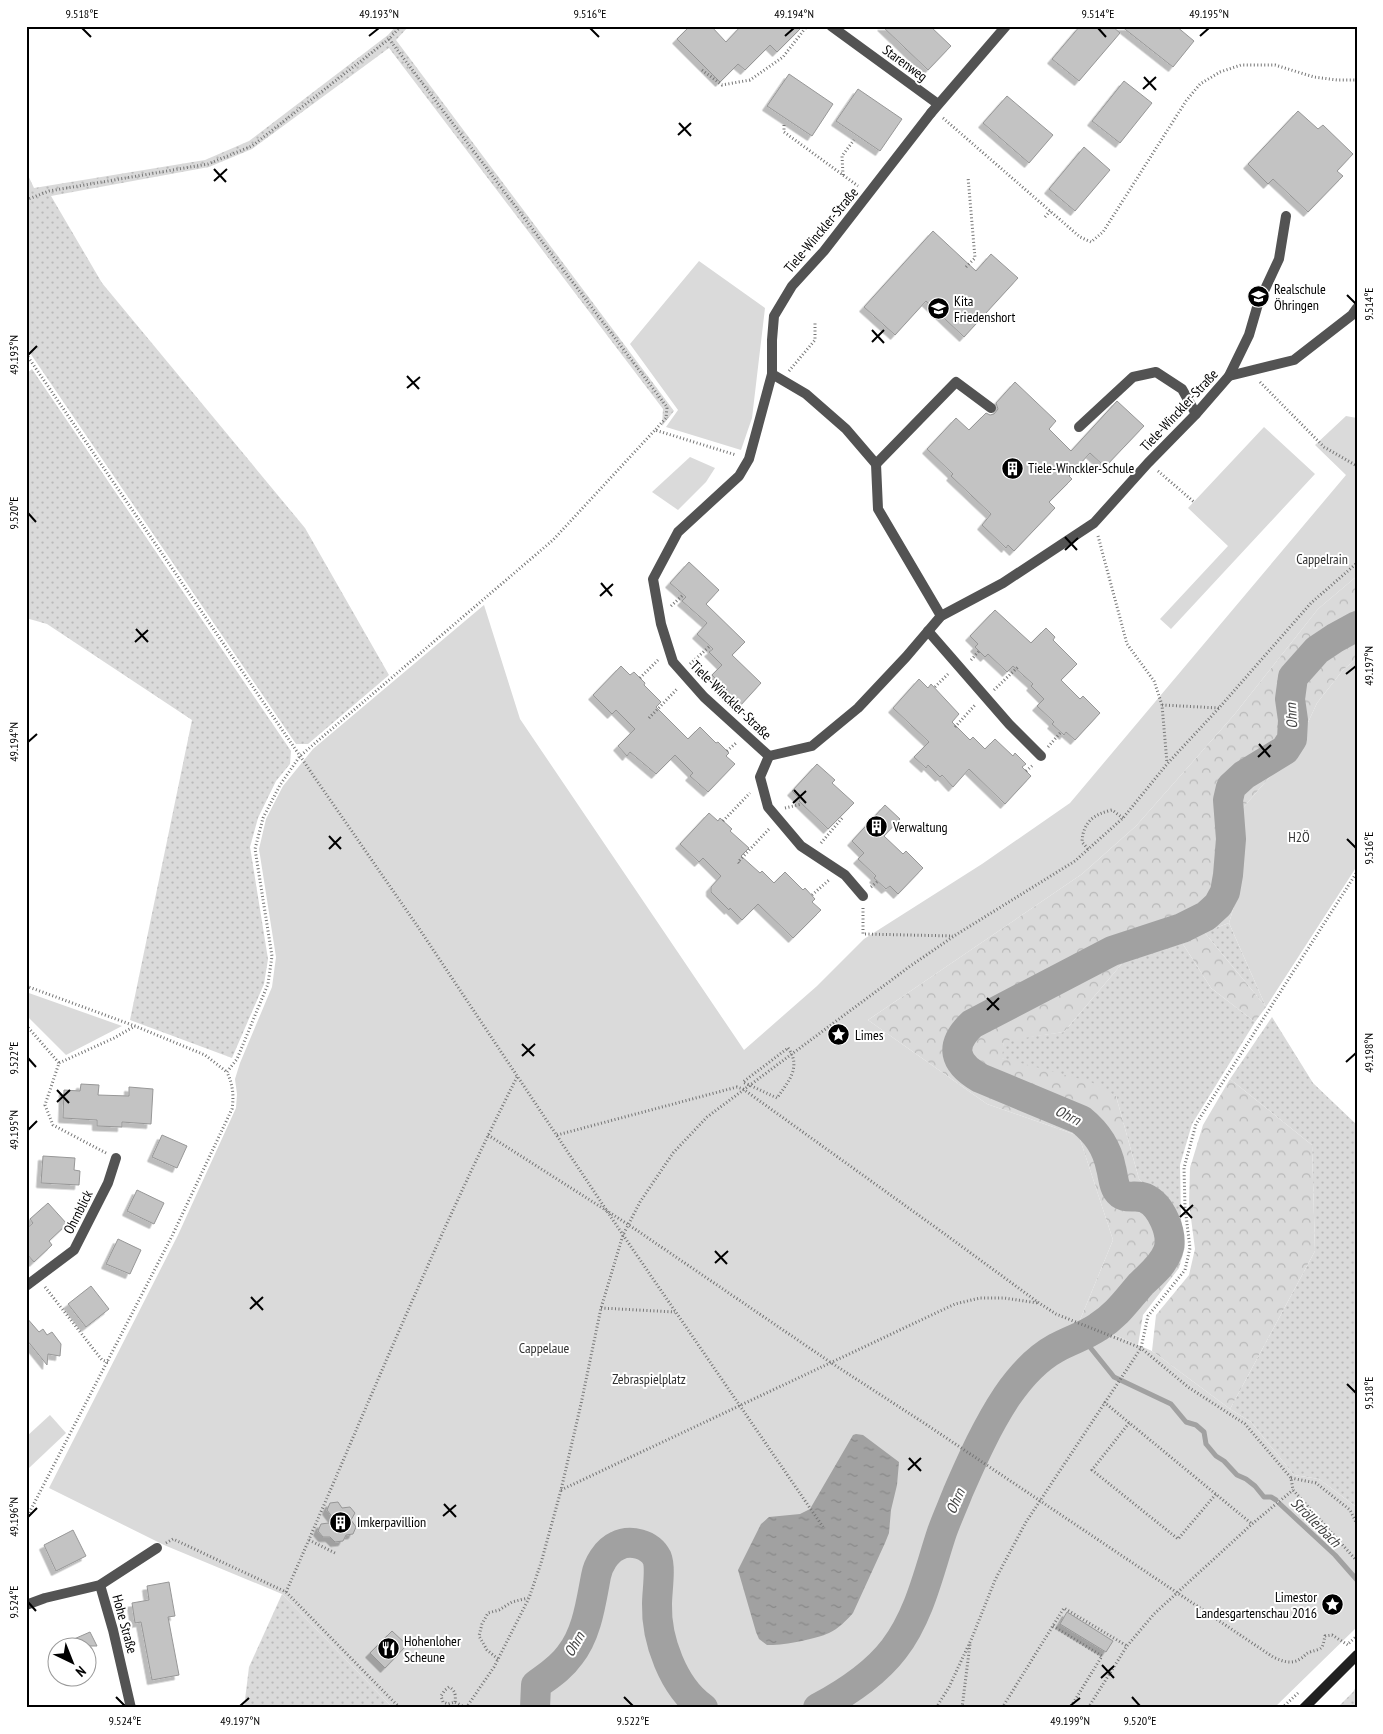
<svg xmlns="http://www.w3.org/2000/svg" width="1383" height="1734" viewBox="0 0 1383 1734" font-family="'PT Sans Narrow',sans-serif">
<style>
.grass{fill:url(#grass-dots)}
.forest{fill:url(#forest-crowns)}
.park{fill:#dadada}
.water{fill:url(#water-ripples)}
.lines{fill:none;stroke-linecap:round;stroke-linejoin:round}
.stream{stroke:#a1a1a1;stroke-width:5}
.river{stroke:#a1a1a1;stroke-width:30}
.building{fill:#c3c3c3;stroke:#979797;filter:url(#shadow)}
.path{stroke:#757575;stroke-width:3;stroke-dasharray:1 2.5;stroke-linecap:butt}
.service{stroke:#535353;stroke-width:10}
.minor{stroke:#535353;stroke-width:10}
.secondary{stroke:#202020;stroke-width:10}
.ticks{fill:none;stroke:#000;stroke-width:2}
.labels{text-anchor:middle;dominant-baseline:central;stroke-width:4;stroke-linejoin:round;paint-order:stroke}
.street-label{font-size:14px;fill:#000;stroke:#fff}
.poi-label{font-size:14px;fill:#000;stroke:#fff;text-anchor:start}
.park-label{font-size:14px;fill:#313131;stroke:#fff}
.water-label{font-size:15px;font-style:italic;fill:#424242;stroke:#fff}
.neatline{fill:none;stroke:#000;stroke-width:2}
.ticks-label{font-size:12px;text-anchor:middle;fill:#000}
</style>
<defs>
<pattern id="grass-dots" width="8" height="8" patternUnits="userSpaceOnUse" patternTransform="scale(1.25)"><rect width="8" height="8" fill="#dadada"/><path d="M2 2h.1M6 6h.1" fill="none" stroke="#b9b9b9" stroke-width="1.8" stroke-linecap="round"/></pattern>
<pattern id="forest-crowns" width="20" height="18" patternUnits="userSpaceOnUse" patternTransform="scale(1.25)"><rect width="20" height="18" fill="#dadada"/><path d="M2 6a3 3 0 1 1 6 0M12 15a3 3 0 1 1 6 0" fill="none" stroke="#b9b9b9"/></pattern>
<pattern id="water-ripples" width="26" height="14" patternUnits="userSpaceOnUse" patternTransform="scale(1.25)"><rect width="26" height="14" fill="#a1a1a1"/><path d="M2 4q2-2 4 0t4 0M15 11q2-2 4 0t4 0" fill="none" stroke="#898989"/></pattern>
<filter id="shadow"><feDropShadow dx="-4.5" dy="4.5" stdDeviation="0" flood-color="#0004"/></filter>
</defs>
<rect width="100%" height="100%" fill="#fff"/>
<g class="grass">
<path d="M 396,26 L 409,26 L 396,40 L 674,411 L 662,426 L 663,409 L 389,48 L 252,149 L 209,167 L 51,196 L 102,283 L 305,528 L 389,675 L 308,744 L 296,744 L 26,347 L 26,171 L 34,188 L 205,160 L 249,141 L 388,35 Z"/>
<path d="M 32,369 L 291,751 L 290,764 L 276,781 L 258,818 L 250,847 L 268,959 L 264,984 L 232,1058 L 130,1020 L 192,720 L 47,624 L 26,618 L 26,374 Z"/>
<path d="M 1229,923 L 1266,1007 L 1204,932 Z"/>
<path d="M 1181,941 L 1211,988 L 1255,1022 L 1192,1124 L 1180,1165 L 1181,1219 L 1139,1179 L 1116,1096 L 1001,1058 L 1004,1040 L 1064,1032 L 1125,960 Z"/>
<path d="M 1272,1017 L 1313,1083 L 1357,1125 L 1357,1510 L 1355,1506 L 1319,1479 L 1294,1475 L 1251,1422 L 1230,1409 L 1315,1251 L 1312,1145 L 1230,1079 Z"/>
<path d="M 282,1594 L 393,1708 L 244,1708 L 249,1667 Z"/>
<path d="M 1357,1685 L 1357,1707 L 1337,1708 L 1353,1692 Z"/>
</g>
<g class="forest">
<path d="M 1357,576 L 1357,658 L 1343,670 L 1317,703 L 1298,744 L 1242,809 L 1241,882 L 1229,923 L 1204,932 L 1266,1007 L 1255,1022 L 1211,988 L 1181,941 L 1125,960 L 1064,1032 L 1004,1041 L 1002,1058 L 1091,1082 L 1116,1096 L 1139,1179 L 1181,1219 L 1185,1247 L 1179,1268 L 1143,1315 L 1138,1345 L 1080,1320 L 1113,1240 L 1079,1136 L 987,1104 L 868,1020 L 1082,874 L 1136,826 L 1234,715 L 1318,609 Z"/>
<path d="M 1230,1079 L 1312,1145 L 1315,1251 L 1230,1409 L 1152,1351 L 1156,1315 L 1189,1275 L 1195,1249 L 1189,1203 L 1190,1168 L 1203,1125 Z"/>
</g>
<g class="park">
<path d="M 699,261 L 765,308 L 752,418 L 741,450 L 666,427 L 678,410 L 630,344 Z"/>
<path d="M 1346,416 L 1357,418 L 1357,576 L 1318,609 L 1234,715 L 1136,826 L 1082,874 L 868,1020 L 987,1104 L 1079,1136 L 1113,1240 L 1080,1320 L 1152,1351 L 1230,1409 L 1251,1422 L 1294,1475 L 1319,1479 L 1355,1506 L 1357,1510 L 1357,1627 L 1274,1708 L 393,1708 L 282,1594 L 164,1545 L 49,1488 L 178,1235 L 236,1108 L 237,1094 L 235,1079 L 240,1063 L 272,987 L 276,957 L 259,849 L 266,819 L 283,786 L 313,749 L 484,605 L 520,719 L 744,1050 L 817,986 L 864,939 L 982,864 L 1070,803 L 1346,475 L 1315,445 Z"/>
<path d="M 1264,427 L 1315,474 L 1171,629 L 1160,619 L 1228,546 L 1188,508 Z"/>
<path d="M 690,457 L 715,468 L 706,482 L 678,510 L 652,492 Z"/>
<path d="M 1357,658 L 1357,866 L 1266,1007 L 1229,923 L 1241,882 L 1242,809 L 1298,744 L 1317,703 L 1343,670 Z"/>
<path d="M 26,992 L 122,1026 L 66,1055 L 26,1015 Z"/>
<path d="M 50,1415 L 66,1433 L 29,1468 L 26,1465 L 26,1437 Z"/>
</g>
<path class="water" d="M 856,1434 L 863,1435 L 899,1462 L 897,1485 L 891,1510 L 889,1533 L 885,1543 L 853,1613 C 847,1620 838,1629 829,1633 C 816,1639 781,1646 767,1645 L 759,1639 L 756,1632 L 738,1570 L 761,1524 L 769,1517 L 800,1514 L 810,1509 L 853,1435 Z"/>
<g class="lines">
<g class="stream">
<path d="M 1081,1336 L 1114,1377 L 1171,1404 L 1186,1422 L 1196,1425 L 1204,1432 L 1206,1444 L 1216,1456 L 1224,1461 L 1237,1475 L 1246,1479 L 1255,1486 L 1264,1497 L 1271,1497 L 1276,1500"/>
<path d="M 1280,1504 L 1335,1555 L 1357,1580"/>
</g>
<g class="river">
<path d="M 535,1708 L 536,1685 C 548,1676 561,1668 570,1655 C 587,1634 591,1602 596,1576 C 598,1565 606,1551 617,1546 C 630,1539 650,1544 657,1558 C 661,1568 657,1592 657,1604 C 656,1639 673,1687 703,1708"/>
<path d="M 818,1708 C 846,1693 875,1674 894,1649 C 920,1615 929,1571 942,1532 C 947,1518 953,1505 958,1492 C 972,1460 987,1426 1007,1396 C 1020,1377 1036,1359 1056,1348 C 1070,1340 1085,1336 1098,1327 C 1117,1315 1127,1300 1141,1284 C 1151,1274 1163,1265 1168,1251 C 1174,1234 1161,1205 1145,1198 C 1135,1194 1124,1201 1117,1190 C 1113,1184 1113,1174 1111,1168 C 1107,1147 1097,1133 1081,1120 L 980,1078 C 954,1063 949,1046 972,1024 L 1112,951 L 1182,928 L 1206,916 L 1218,905 L 1225,892 L 1228,875 L 1231,839 L 1228,800 L 1231,787 L 1244,775 L 1285,750 L 1292,739 L 1293,720 L 1290,699 L 1293,677 L 1317,650 L 1335,638 L 1357,626"/>
</g>
</g>
<g class="building">
<path d="M 690,26 L 711,26 L 726,42 L 741,26 L 803,26 L 777,52 L 770,45 L 745,70 L 738,64 L 720,82 L 677,39 Z"/>
<path d="M 882,26 L 930,26 L 951,46 L 928,70 Z"/>
<path d="M 1080,26 L 1112,26 L 1120,33 L 1079,81 L 1052,59 Z"/>
<path d="M 1121,26 L 1176,26 L 1194,41 L 1173,67 Z"/>
<path d="M 789,74 L 833,104 L 812,136 L 767,106 Z"/>
<path d="M 1124,81 L 1152,103 L 1120,143 L 1092,121 Z"/>
<path d="M 858,89 L 902,119 L 880,151 L 836,121 Z"/>
<path d="M 1007,96 L 1053,135 L 1029,163 L 983,123 Z"/>
<path d="M 1298,111 L 1318,129 L 1323,125 L 1353,154 L 1337,171 L 1343,176 L 1308,212 L 1273,179 L 1268,184 L 1248,164 Z"/>
<path d="M 1084,147 L 1110,170 L 1075,211 L 1049,189 Z"/>
<path d="M 933,231 L 976,271 L 991,254 L 1018,278 L 964,337 L 926,301 L 895,335 L 864,307 Z"/>
<path d="M 1015,382 L 1056,421 L 1049,429 L 1071,451 L 1117,401 L 1144,426 L 1105,467 L 1090,453 L 1069,476 L 1072,479 L 1049,502 L 1055,508 L 1014,551 L 1008,545 L 1006,548 L 982,525 L 991,514 L 951,476 L 953,474 L 927,449 L 956,418 L 969,430 L 986,413 L 990,415 L 994,414 L 998,409 L 996,403 Z"/>
<path d="M 689,562 L 719,590 L 706,604 L 745,642 L 732,655 L 761,683 L 739,707 L 724,693 L 727,690 L 712,675 L 722,665 L 709,652 L 713,649 L 697,634 L 707,623 L 682,601 L 686,597 L 670,583 Z"/>
<path d="M 995,610 L 1031,643 L 1046,628 L 1055,637 L 1053,640 L 1077,664 L 1061,680 L 1080,699 L 1083,696 L 1100,713 L 1075,740 L 1066,732 L 1064,735 L 1052,724 L 1054,722 L 1037,706 L 1044,699 L 1031,686 L 1033,684 L 1013,666 L 1007,672 L 988,654 L 985,657 L 975,647 L 978,644 L 970,636 Z"/>
<path d="M 621,666 L 630,675 L 634,672 L 645,683 L 644,685 L 661,702 L 656,707 L 688,739 L 700,727 L 716,743 L 718,742 L 729,753 L 726,756 L 735,764 L 708,792 L 690,776 L 693,773 L 675,755 L 656,774 L 630,752 L 627,756 L 618,746 L 635,729 L 616,710 L 612,714 L 593,695 Z"/>
<path d="M 919,679 L 928,688 L 931,684 L 959,714 L 952,722 L 970,740 L 973,737 L 985,749 L 995,739 L 1013,756 L 1015,753 L 1026,764 L 1022,767 L 1031,776 L 1005,804 L 969,769 L 953,787 L 942,775 L 940,777 L 928,765 L 926,768 L 914,757 L 929,742 L 893,708 Z"/>
<path d="M 817,764 L 835,780 L 832,783 L 854,803 L 828,829 L 799,801 L 800,799 L 792,791 Z"/>
<path d="M 885,805 L 900,819 L 884,836 L 903,854 L 906,851 L 923,868 L 898,894 L 890,886 L 886,889 L 874,878 L 876,876 L 858,859 L 864,853 L 852,841 Z"/>
<path d="M 709,813 L 718,821 L 720,818 L 732,829 L 730,831 L 749,848 L 741,856 L 760,873 L 762,871 L 774,883 L 785,872 L 803,890 L 805,888 L 815,899 L 812,902 L 821,910 L 793,938 L 758,904 L 742,920 L 730,908 L 729,910 L 711,892 L 711,887 L 721,876 L 703,858 L 699,862 L 680,844 Z"/>
<path d="M 81,1084 L 99,1085 L 98,1095 L 129,1096 L 129,1087 L 153,1089 L 151,1124 L 122,1122 L 122,1127 L 97,1126 L 97,1120 L 63,1118 L 64,1090 L 80,1091 Z"/>
<path d="M 162,1135 L 187,1146 L 177,1168 L 152,1157 Z"/>
<path d="M 43,1156 L 75,1158 L 74,1170 L 80,1171 L 79,1185 L 41,1183 Z"/>
<path d="M 137,1190 L 164,1203 L 154,1224 L 127,1211 Z"/>
<path d="M 48,1203 L 67,1224 L 49,1241 L 52,1245 L 34,1262 L 26,1253 L 26,1229 L 33,1223 L 30,1219 Z"/>
<path d="M 118,1239 L 141,1250 L 130,1274 L 106,1264 Z"/>
<path d="M 91,1286 L 109,1309 L 86,1327 L 68,1304 Z"/>
<path d="M 26,1317 L 39,1332 L 43,1329 L 47,1335 L 52,1332 L 61,1344 L 60,1356 L 48,1354 L 47,1365 L 26,1339 Z"/>
<path d="M 338,1502 L 342,1508 L 350,1507 L 355,1513 L 351,1520 L 356,1527 L 353,1534 L 346,1535 L 343,1541 L 335,1542 L 330,1537 L 323,1537 L 318,1531 L 321,1524 L 336,1522 L 327,1510 L 330,1503 Z"/>
<path d="M 73,1530 L 86,1556 L 56,1571 L 44,1545 Z"/>
<path d="M 169,1582 L 175,1616 L 168,1617 L 179,1675 L 152,1680 L 141,1622 L 135,1623 L 132,1603 L 149,1600 L 147,1586 Z"/>
<path d="M 1067,1612 L 1113,1641 L 1106,1652 L 1060,1624 Z"/>
<path d="M 392,1631 L 407,1645 L 385,1668 L 370,1653 Z"/>
<path d="M 90,1632 L 97,1646 L 58,1646 Z"/>
</g>
<g class="lines">
<g class="path">
<path d="M 389,39 L 667,407 L 666,418 L 655,430"/>
<path d="M 702,70 L 722,85 L 750,80 L 783,57 L 807,26"/>
<path d="M 943,118 L 1080,237 L 1091,242 L 1103,232 L 1186,101 L 1200,84 L 1220,72 L 1241,65 L 1275,65 L 1314,77 L 1337,80 L 1357,80"/>
<path d="M 784,125 L 784,132 L 858,186"/>
<path d="M 843,175 L 842,156 L 854,140"/>
<path d="M 26,200 L 49,191 L 208,164 L 252,146 L 389,39 L 401,26"/>
<path d="M 1045,217 L 1050,211"/>
<path d="M 966,267 L 975,258 L 968,177"/>
<path d="M 26,354 L 315,778 L 416,924 L 623,1235 L 823,1527"/>
<path d="M 789,371 L 815,340 L 815,321"/>
<path d="M 1260,382 L 1324,447 L 1357,466"/>
<path d="M 1158,471 L 1194,502"/>
<path d="M 1098,536 L 1127,644 L 1154,681 L 1162,705 L 1167,763"/>
<path d="M 671,606 L 683,595"/>
<path d="M 971,660 L 979,651"/>
<path d="M 690,664 L 710,646"/>
<path d="M 640,678 L 658,660"/>
<path d="M 935,687 L 948,674"/>
<path d="M 994,690 L 1018,667"/>
<path d="M 718,694 L 725,688"/>
<path d="M 1162,705 L 1219,708"/>
<path d="M 649,718 L 678,688"/>
<path d="M 955,727 L 975,705"/>
<path d="M 1048,747 L 1061,732"/>
<path d="M 727,751 L 736,743"/>
<path d="M 1026,771 L 1033,765"/>
<path d="M 785,808 L 802,804"/>
<path d="M 723,821 L 750,793"/>
<path d="M 821,843 L 843,817"/>
<path d="M 1088,849 L 1082,842 C 1083,822 1094,814 1112,810 L 1123,818"/>
<path d="M 739,863 L 738,862 L 769,829"/>
<path d="M 871,887 L 878,881"/>
<path d="M 812,895 L 829,880"/>
<path d="M 863,908 L 863,934 L 953,936"/>
<path d="M 26,986 L 135,1026 L 205,1055 L 227,1072"/>
<path d="M 26,1025 L 59,1063"/>
<path d="M 788,1048 C 802,1067 788,1082 777,1098 L 743,1082 Z"/>
<path d="M 488,1135 L 629,1225 L 830,1362 L 924,1423 L 1273,1657 C 1282,1661 1291,1665 1300,1659 C 1304,1657 1306,1653 1310,1652 C 1323,1648 1322,1650 1325,1636 L 1332,1635 L 1348,1645"/>
<path d="M 557,1135 L 737,1087 L 743,1089 L 942,1232 L 1039,1303 L 1056,1314 L 1141,1348 L 1188,1387 L 1245,1424 L 1291,1478 L 1293,1490 L 1357,1561"/>
<path d="M 106,1153 L 53,1125 L 45,1105 L 59,1063 L 114,1038 L 135,1026"/>
<path d="M 45,1287 L 102,1360 L 108,1362"/>
<path d="M 601,1308 L 675,1312"/>
<path d="M 1104,1402 L 1252,1524"/>
<path d="M 1129,1423 L 1092,1470 L 1178,1539 L 1216,1494"/>
<path d="M 1291,1478 L 1316,1483 L 1350,1510 L 1357,1524"/>
<path d="M 561,1490 L 955,1304 L 980,1298 L 1004,1298 L 1038,1303"/>
<path d="M 26,1519 L 172,1236 L 232,1109 C 234,1096 233,1085 227,1072 L 237,1059 L 268,984 L 272,956 L 255,849 L 263,818 L 280,785 L 300,756 L 553,540 L 655,430 L 736,455"/>
<path d="M 309,1540 L 335,1553"/>
<path d="M 166,1543 L 173,1539 L 286,1592 L 400,1708"/>
<path d="M 286,1592 C 362,1420 432,1245 517,1077"/>
<path d="M 1053,1626 L 1102,1656 L 1070,1708"/>
<path d="M 1349,1643 L 1357,1636"/>
<path d="M 498,1659 L 487,1650 L 479,1636 L 482,1624 L 488,1613 L 499,1610 L 512,1602 L 528,1598"/>
<path d="M 455,1702 C 456,1695 455,1690 449,1687 L 445,1690 L 441,1696 L 443,1702 L 448,1704 L 455,1702 L 466,1708"/>
<path d="M 466,1708 L 494,1667 L 529,1598 L 541,1563 L 561,1490 L 581,1404 L 601,1308 L 623,1235 L 640,1202 L 673,1153 L 707,1117 L 909,967 L 954,936 L 1075,861 L 1123,818 L 1167,764 L 1219,708 L 1311,603 L 1357,563"/>
<path d="M 936,1708 L 949,1687 L 971,1640 L 995,1580 L 1026,1522 L 1141,1348 L 1148,1316 L 1185,1270 L 1190,1248 L 1185,1207 L 1184,1168 L 1196,1124 L 1357,872"/>
<path d="M 962,1708 L 970,1644"/>
<path d="M 1002,1708 L 1064,1608 L 1127,1646"/>
<path d="M 1088,1708 L 1127,1646 L 1154,1614 L 1252,1524 L 1293,1490"/>
<path d="M 1282,1708 L 1298,1693"/>
</g>
<g class="service">
<path d="M 772,374 L 806,394 L 846,429 L 876,464 L 878,509 L 941,616"/>
<path d="M 1229,376 L 1294,360 L 1352,315 L 1357,308"/>
<path d="M 1079,427 L 1133,377 L 1156,372 L 1182,389 L 1196,414"/>
<path d="M 876,464 L 956,382 L 991,408"/>
<path d="M 928,631 L 1009,724 L 1041,756"/>
<path d="M 769,756 L 704,697 L 673,662 L 661,624 L 653,579 L 678,532 L 739,476 L 749,459 L 772,374 L 772,340 L 774,316 L 792,286 L 824,251 L 931,113"/>
<path d="M 769,756 L 812,746 L 858,708 L 906,657 L 941,616 L 1003,583 L 1094,523 L 1148,463 L 1196,414 L 1229,376 L 1249,335 L 1258,304 L 1279,259 L 1286,216"/>
<path d="M 769,756 L 760,777 L 768,807 L 801,846 L 845,875 L 863,896"/>
</g>
<g class="minor">
<path d="M 831,26 L 938,104"/>
<path d="M 931,113 L 1006,26"/>
<path d="M 26,1286 L 74,1250 L 108,1183 L 116,1158"/>
<path d="M 100,1585 L 113,1630 L 131,1708"/>
<path d="M 26,1605 L 45,1598 L 100,1585 L 157,1548"/>
</g>
<path class="secondary" d="M 1304,1708 L 1357,1655"/>
</g>
<path class="ticks" d="M 82,28 L 91,37M 590,28 L 599,37M 1098,28 L 1106,37M 369,36 L 379,28M 785,36 L 794,28M 1200,36 L 1209,28M 1144,77 L 1156,90M 1143,89 L 1156,77M 679,123 L 691,136M 678,135 L 691,123M 214,169 L 226,182M 214,181 L 227,169M 1347,295 L 1356,304M 872,330 L 884,343M 872,342 L 884,330M 28,355 L 37,346M 407,376 L 419,389M 407,388 L 420,377M 28,513 L 36,522M 1065,537 L 1077,550M 1065,550 L 1078,538M 601,583 L 612,596M 600,596 L 613,584M 136,629 L 148,642M 135,642 L 148,630M 1346,674 L 1356,666M 28,742 L 37,734M 1259,744 L 1270,757M 1258,757 L 1271,745M 794,790 L 806,803M 793,803 L 806,791M 329,836 L 341,849M 1347,839 L 1356,848M 329,849 L 341,837M 987,998 L 999,1010M 987,1010 L 999,998M 522,1044 L 534,1056M 522,1056 L 535,1044M 28,1058 L 36,1067M 1346,1062 L 1356,1053M 57,1090 L 69,1103M 57,1102 L 70,1090M 28,1130 L 37,1121M 1180,1205 L 1192,1218M 1180,1217 L 1193,1205M 715,1251 L 727,1264M 715,1263 L 728,1251M 251,1297 L 263,1310M 250,1309 L 263,1297M 1347,1384 L 1356,1393M 909,1458 L 921,1471M 908,1470 L 921,1458M 444,1504 L 456,1517M 443,1516 L 456,1505M 28,1517 L 37,1508M 28,1602 L 36,1611M 1102,1665 L 1114,1678M 1101,1678 L 1114,1666M 116,1697 L 125,1706M 624,1697 L 633,1706M 1132,1697 L 1140,1706M 240,1706 L 249,1698M 1070,1706 L 1080,1698"/>
<defs>
<symbol id="school-disc" viewBox="-11 -11 22 22"><circle r="9.5" fill="#000" stroke="#fff"/><path d="M0-5L7-2L0 1L-7-2ZM-4 1L0 2.5L4 1V4Q0 6-4 4Z" fill="#fff"/></symbol>
<symbol id="building-disc" viewBox="-11 -11 22 22"><circle r="9.5" fill="#000" stroke="#fff"/><path d="M-4-6H4V6H1V3H-1V6H-4ZM-2.5-4.3h1.7v1.8h-1.7ZM.8-4.3h1.7v1.8H.8ZM-2.5-1h1.7V.8h-1.7ZM.8-1h1.7V.8H.8Z" fill="#fff"/></symbol>
<symbol id="sight-disc" viewBox="-11 -11 22 22"><circle r="9.5" fill="#000" stroke="#fff"/><path d="M0-6L1.8-2.2L6-1.7L2.9 1.2L3.7 5.4L0 3.3L-3.7 5.4L-2.9 1.2L-6-1.7L-1.8-2.2Z" fill="#fff"/></symbol>
<symbol id="restaurant-disc" viewBox="-11 -11 22 22"><circle r="9.5" fill="#000" stroke="#fff"/><path d="M-5-6h1v4h1v-4h1v4h1v-4h1v5L-1.5 .5V6h-2V.5L-5-1ZM5-6V6H3V1.5H1.5Q1.5-4 5-6Z" fill="#fff"/></symbol>
</defs>
<g fill-rule="evenodd">
<use href="#school-disc" x="1246" y="284" width="25" height="25"/>
<use href="#school-disc" x="926" y="296" width="25" height="25"/>
<use href="#building-disc" x="1000" y="456" width="25" height="25"/>
<use href="#building-disc" x="864" y="814" width="25" height="25"/>
<use href="#sight-disc" x="826" y="1022" width="25" height="25"/>
<use href="#building-disc" x="328" y="1510" width="25" height="25"/>
<use href="#sight-disc" x="1320" y="1592" width="25" height="25"/>
<use href="#restaurant-disc" x="376" y="1636" width="25" height="25"/>
</g>
<g class="labels">
<g class="street-label">
<text transform="translate(905 63) rotate(36)">Starenweg</text>
<text transform="translate(821 230) rotate(-50)">Tiele-Winckler-Straße</text>
<text transform="translate(1179 410) rotate(-47)">Tiele-Winckler-Straße</text>
<text transform="translate(731 700) rotate(44)">Tiele-Winckler-Straße</text>
<text transform="translate(78 1212) rotate(-63)">Ohrnblick</text>
<text transform="translate(125 1624) rotate(75)">Hohe Straße</text>
</g>
<g class="poi-label">
<text x="1274" y="289">Realschule<tspan x="1274" dy="16">Öhringen</tspan></text>
<text x="954" y="301">Kita<tspan x="954" dy="16">Friedenshort</tspan></text>
<text x="1028" y="468">Tiele-Winckler-Schule</text>
<text x="893" y="827">Verwaltung</text>
<text x="855" y="1035">Limes</text>
<text x="357" y="1522">Imkerpavillion</text>
<text x="1317" y="1597" text-anchor="end">Limestor<tspan x="1317" dy="16">Landesgartenschau 2016</tspan></text>
<text x="404" y="1641">Hohenloher<tspan x="404" dy="16">Scheune</tspan></text>
</g>
<g class="park-label">
<text x="1322" y="559">Cappelrain</text>
<text x="1299" y="837">H2Ö</text>
<text x="544" y="1348">Cappelaue</text>
<text x="649" y="1379">Zebraspielplatz</text>
</g>
<g class="water-label">
<text transform="translate(1291 716) rotate(-93)">Ohrn</text>
<text transform="translate(1068 1115) rotate(26)">Ohrn</text>
<text transform="translate(955 1501) rotate(-67)">Ohrn</text>
<text transform="translate(1316 1522) rotate(45)">Ströllerbach</text>
<text transform="translate(574 1644) rotate(-60)">Ohrn</text>
</g>
</g>
<rect width="1383" height="1734" fill="none" stroke="#ffffff" stroke-width="55"/>
<g transform="translate(72 1662) rotate(137)"><circle r="24" fill="#ffffff" stroke="#999999"/>
<path d="M0-4L9 19L0 12L-9 19Z" fill="#000000"/>
<text y="-8" font-size="14" font-weight="bold" text-anchor="middle" fill="#000000">N</text>
</g>
<rect x="28" y="28" width="1328" height="1678" class="neatline"/>
<g class="ticks-label">
<text x="82" y="18">9.518°E</text>
<text x="379" y="18">49.193°N</text>
<text x="590" y="18">9.516°E</text>
<text x="794" y="18">49.194°N</text>
<text x="1098" y="18">9.514°E</text>
<text x="1209" y="18">49.195°N</text>
<text transform="translate(1369 304) rotate(-90)" y="4">9.514°E</text>
<text transform="translate(14 355) rotate(-90)" y="4">49.193°N</text>
<text transform="translate(14 513) rotate(-90)" y="4">9.520°E</text>
<text transform="translate(1369 666) rotate(-90)" y="4">49.197°N</text>
<text transform="translate(14 742) rotate(-90)" y="4">49.194°N</text>
<text transform="translate(1369 848) rotate(-90)" y="4">9.516°E</text>
<text transform="translate(1369 1053) rotate(-90)" y="4">49.198°N</text>
<text transform="translate(14 1058) rotate(-90)" y="4">9.522°E</text>
<text transform="translate(14 1130) rotate(-90)" y="4">49.195°N</text>
<text transform="translate(1369 1393) rotate(-90)" y="4">9.518°E</text>
<text transform="translate(14 1517) rotate(-90)" y="4">49.196°N</text>
<text transform="translate(14 1602) rotate(-90)" y="4">9.524°E</text>
<text x="125" y="1725">9.524°E</text>
<text x="240" y="1725">49.197°N</text>
<text x="633" y="1725">9.522°E</text>
<text x="1070" y="1725">49.199°N</text>
<text x="1140" y="1725">9.520°E</text>
</g>
</svg>
